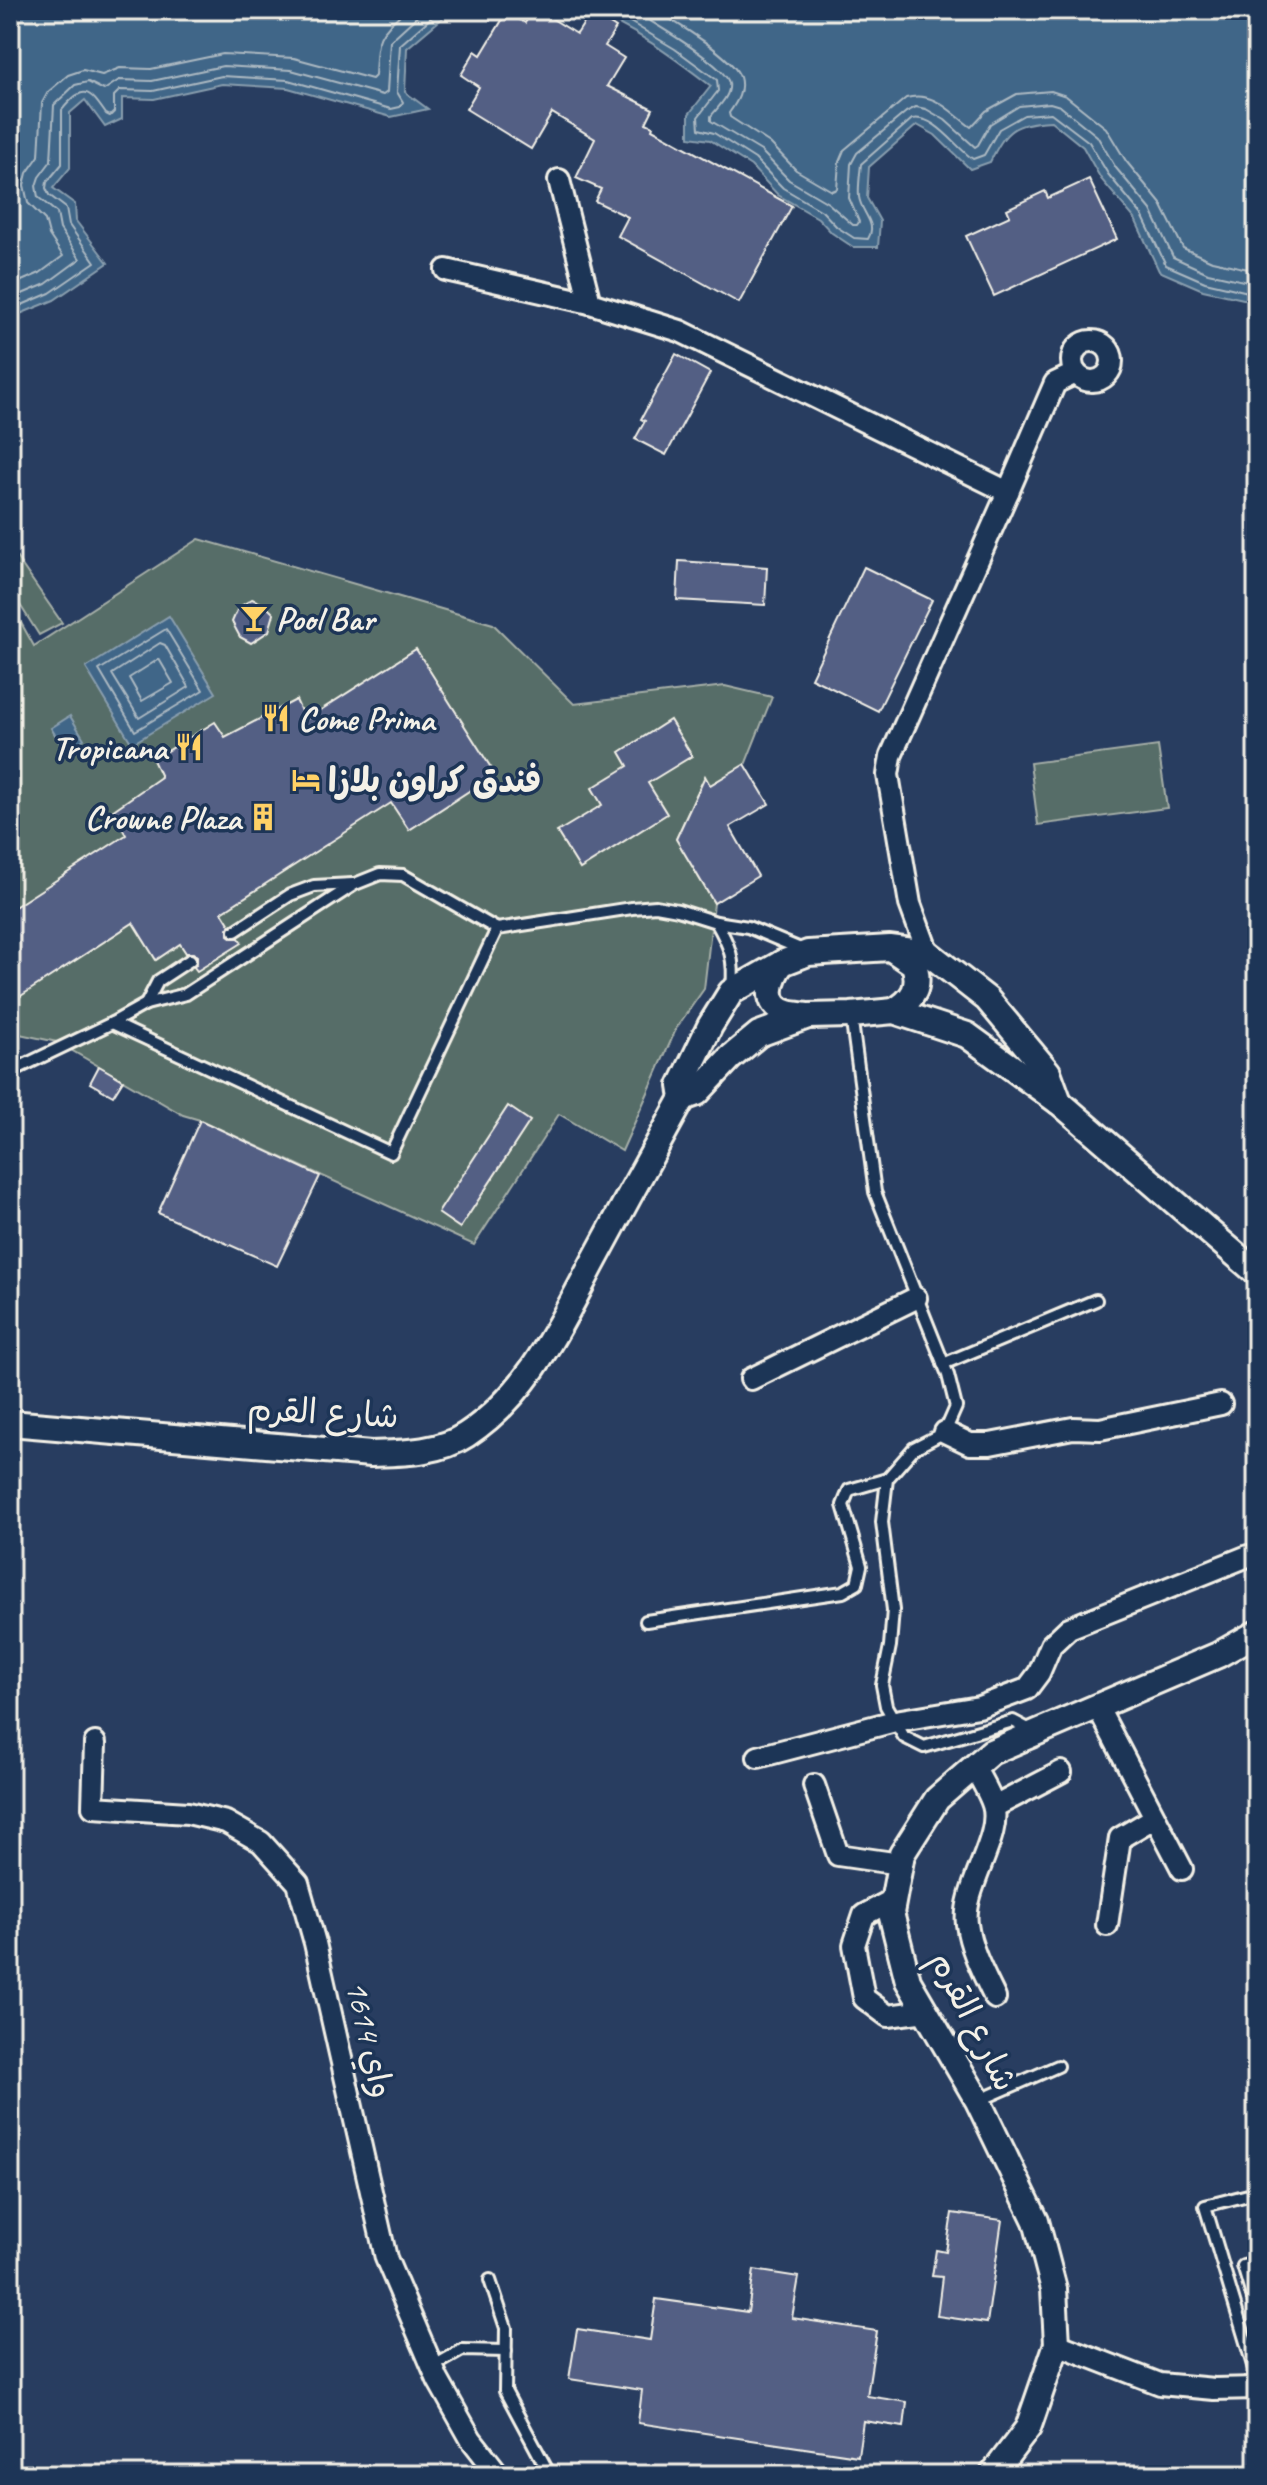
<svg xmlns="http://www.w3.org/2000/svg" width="1267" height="2485" viewBox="0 0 1267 2485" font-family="Caveat,'Playpen Sans Arabic',sans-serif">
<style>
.green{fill:#576d68;stroke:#a6afa8;stroke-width:2}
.water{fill:#416688;stroke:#899eae;stroke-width:2}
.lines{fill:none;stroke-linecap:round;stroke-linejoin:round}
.shore{stroke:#acb9c2;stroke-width:2}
.building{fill:#525e84;stroke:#f4f1e8;stroke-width:2}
.service-casing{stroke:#f4f1e8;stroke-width:16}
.minor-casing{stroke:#f4f1e8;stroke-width:26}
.tertiary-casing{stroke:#f4f1e8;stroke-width:30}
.service{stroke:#1d3557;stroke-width:10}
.minor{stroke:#1d3557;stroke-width:20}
.tertiary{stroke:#1d3557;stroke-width:24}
.labels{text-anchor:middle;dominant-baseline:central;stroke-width:7;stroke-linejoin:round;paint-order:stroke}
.poi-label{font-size:34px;font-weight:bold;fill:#f4f1e8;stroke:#1d3557;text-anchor:start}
.street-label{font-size:34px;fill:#f4f1e8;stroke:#1d3557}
</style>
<rect width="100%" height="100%" fill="#283d60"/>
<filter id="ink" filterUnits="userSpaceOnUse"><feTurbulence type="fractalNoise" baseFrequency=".0125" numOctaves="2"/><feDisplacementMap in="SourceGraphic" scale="16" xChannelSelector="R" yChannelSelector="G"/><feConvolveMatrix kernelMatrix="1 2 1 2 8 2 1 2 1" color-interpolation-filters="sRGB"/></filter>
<g filter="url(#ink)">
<g class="green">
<path d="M 199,539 L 493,624 L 574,704 L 725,686 L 772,697 L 745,765 L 697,793 L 676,839 L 714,903 L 704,989 L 677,1027 L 622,1151 L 559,1114 L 474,1245 L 200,1120 L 183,1115 L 57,1042 L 10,1032 L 10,603 L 34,646 Z"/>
<path d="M 10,548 L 62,623 L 39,635 L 10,589 Z"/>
<path d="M 1158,746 L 1167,808 L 1038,825 L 1030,763 Z"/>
</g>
<g class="water">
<path d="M 10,10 L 452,10 L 407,48 L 405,92 L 428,109 L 391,117 L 288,88 L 222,84 L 154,99 L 122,98 L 122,119 L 105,127 L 85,100 L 70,113 L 70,168 L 53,188 L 75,204 L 76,221 L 108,263 L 54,300 L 10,318 Z"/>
<path d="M 587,10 L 1257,10 L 1257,302 L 1203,290 L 1159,271 L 1135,219 L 1101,179 L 1083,147 L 1051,121 C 1014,123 1006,129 990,162 L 970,169 L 935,135 L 917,125 L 869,167 L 867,198 L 880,221 L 878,247 L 853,247 L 832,233 L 818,218 L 778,195 L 751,166 L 710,140 L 689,137 L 689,114 L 711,86 C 672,56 633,27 587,10 Z"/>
<path d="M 169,616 L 216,693 L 132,744 L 86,668 Z"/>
<path d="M 70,716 L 84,739 L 65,751 L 51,728 Z"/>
</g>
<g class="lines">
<g class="shore">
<path d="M 610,10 L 675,49 L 717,80 L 718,91 L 698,117 L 699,129 L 714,133 L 755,159 L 783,188 L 822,211 L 837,227 L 854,238 L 868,239 C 878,223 861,213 859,197 C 858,187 860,174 861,164 L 912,119 C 935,114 956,148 973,159 L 984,155 L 999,129 L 1024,115 L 1051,113 L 1089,142 L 1108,174 L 1142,215 L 1166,265 L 1205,282 L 1257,294"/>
<path d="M 632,10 C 650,21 725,64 729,83 C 731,96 718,107 711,116 L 711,121 L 761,151 L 789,180 L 828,203 L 853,225 L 857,225 L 859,222 L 849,198 L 851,164 L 857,153 L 906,112 L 916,107 L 926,109 L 945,120 L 975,147 L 978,145 L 990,124 L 1019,106 L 1050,103 L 1060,106 L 1097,136 L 1116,168 L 1151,210 L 1173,257 L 1208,273 L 1257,284"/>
<path d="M 655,10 C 675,22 733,56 740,77 C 744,91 737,102 729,113 L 730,117 L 770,143 L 796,170 L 832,191 L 837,189 L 839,162 L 844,150 L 906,98 C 934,90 951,113 971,127 L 986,111 L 1017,94 L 1051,91 L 1066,96 L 1106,128 L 1126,161 L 1161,204 L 1183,248 L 1212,261 L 1257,271"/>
<path d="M 10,286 L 40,273 L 63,256 L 49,235 L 45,220 L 28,203 L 24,185 L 27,173 L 39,156 L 42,103 L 48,92 L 68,75 L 83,70 L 102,75 L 120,68 L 151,69 L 223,54 L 294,58 L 372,79 L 375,76 C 377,38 376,35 406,10"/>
<path d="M 10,299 L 46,284 L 80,259 L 60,229 L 57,213 L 38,197 L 36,186 L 39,177 L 51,161 L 54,105 L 75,85 L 88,82 L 104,90 L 119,80 L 152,81 L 223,66 L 291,70 L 383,95 L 387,92 L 390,41 L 424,10"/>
<path d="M 10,310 L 50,293 L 95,262 L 69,225 L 66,208 L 49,195 L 46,188 L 47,182 L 62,164 L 62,110 C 84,83 89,90 106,114 L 110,116 L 114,112 L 114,96 L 120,90 L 153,91 L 222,76 L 288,80 L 391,109 L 400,107 L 403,102 L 397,92 L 400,45 L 440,10"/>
<path d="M 166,629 L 203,690 L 135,731 L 99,670 Z"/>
<path d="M 160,643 L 165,645 L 189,687 L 139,718 L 112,674 Z"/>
<path d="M 159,659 L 173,683 L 142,701 L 129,678 Z"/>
</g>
</g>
<g class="building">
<path d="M 533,10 L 538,10 L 577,34 L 591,12 L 616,28 L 605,46 L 624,58 L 607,86 L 653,109 L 646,123 L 653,126 L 652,129 L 792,206 L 739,303 L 618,236 L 628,217 L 595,201 L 601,189 L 576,178 L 595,139 L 552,113 L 531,149 L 466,109 L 479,87 L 461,75 L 475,51 L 481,55 L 507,12 L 525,23 Z"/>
<path d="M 1089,179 L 1117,239 L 994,296 L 966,236 L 1010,216 L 1007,209 L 1045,191 L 1048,198 Z"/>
<path d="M 676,354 L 710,373 L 666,455 L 635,439 L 645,421 L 641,419 Z"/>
<path d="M 679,561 L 767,567 L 765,605 L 677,600 Z"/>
<path d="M 864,567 L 932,600 L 878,711 L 811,678 Z"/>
<path d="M 252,599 L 264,604 L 274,614 L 269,631 L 251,643 L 240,637 L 232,622 L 238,608 Z"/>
<path d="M 416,649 L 495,774 L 409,830 L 391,803 L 222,912 L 230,925 L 228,928 L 228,935 L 232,938 L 239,938 L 242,943 L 197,971 L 194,967 L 197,963 L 197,956 L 193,953 L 186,953 L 180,944 L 156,960 L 133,923 L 10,1003 L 10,910 L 126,835 L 112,811 L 161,777 L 153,760 L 215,722 L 225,737 L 296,700 L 305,720 Z"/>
<path d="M 670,720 L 692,756 L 648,783 L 667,814 L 580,869 L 557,832 L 602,805 L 592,788 L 628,766 L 620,752 Z"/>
<path d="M 745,764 L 769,804 L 730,827 L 758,876 L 714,903 L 676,839 L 705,776 L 710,785 Z"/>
<path d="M 99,1066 L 123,1080 L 113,1096 L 90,1083 Z"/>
<path d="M 508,1106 L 530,1121 L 460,1228 L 438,1213 Z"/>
<path d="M 200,1120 L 320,1176 L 277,1266 L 158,1213 Z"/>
<path d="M 952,2213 L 1002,2220 L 987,2323 L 937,2316 L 942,2277 L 932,2276 L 936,2250 L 946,2252 Z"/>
<path d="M 754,2270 L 799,2277 L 792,2318 L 877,2331 L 867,2396 L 907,2402 L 904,2427 L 863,2421 L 858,2456 L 638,2423 L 642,2390 L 569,2379 L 577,2329 L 650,2340 L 656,2299 L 748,2312 Z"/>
</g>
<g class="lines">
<defs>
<g id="service">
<path d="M 716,922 C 730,946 735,960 732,988"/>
<path d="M 497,929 L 391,1153 L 112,1023 L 146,1004 L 186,994 L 355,884 L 380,874 L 403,875 L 497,929 L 632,908 L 656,906 L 678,910 L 716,922 L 748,927 L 803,950"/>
<path d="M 235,931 L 290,895 L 314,886 L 353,884"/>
<path d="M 146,1004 L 158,981 L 190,960"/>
<path d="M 851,1015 L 875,1192 L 948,1375 L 956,1407 L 945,1432 L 914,1448 L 887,1479 L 882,1522 L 893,1610 L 890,1646 L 882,1685 L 886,1706 L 904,1737 L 924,1747 L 1013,1721 L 1032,1731"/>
<path d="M 10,1072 L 112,1023"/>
<path d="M 943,1364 L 1096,1300"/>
<path d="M 646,1621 L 843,1592 L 857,1584 L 861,1566 L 843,1505 L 849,1490 L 887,1479"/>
<path d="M 980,2100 L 1058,2066"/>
<path d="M 1252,2194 L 1205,2206 L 1257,2379"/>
<path d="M 1257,2263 L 1243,2266 L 1257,2312"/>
<path d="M 490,2280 L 506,2328 L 505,2391 L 550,2475"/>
<path d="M 432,2367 L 462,2350 L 506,2351"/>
</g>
<g id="minor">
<path d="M 559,180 L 590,303 L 680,331 L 1008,492 L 891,756 L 888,775 L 910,904 L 928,953"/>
<path d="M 446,270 L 590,303"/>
<circle cx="1092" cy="361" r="20"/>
<path d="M 1008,492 L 1055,383 L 1076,373"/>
<path d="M 751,1379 L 916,1298"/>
<path d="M 945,1432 L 970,1444 L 990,1444 L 1073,1428 L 1100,1429 L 1221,1404"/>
<path d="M 1097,1706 L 1182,1869"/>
<path d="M 95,1743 L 93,1807 L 188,1813 L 226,1822 L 261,1842 L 298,1883 L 315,1943 L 386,2258 L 438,2380 L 471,2439 L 499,2475"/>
<path d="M 758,1757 L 895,1721 L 979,1707 L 1027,1689 L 1039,1673 L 1051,1645 L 1069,1628 L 1248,1556"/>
<path d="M 974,1766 C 980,1779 989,1792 993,1805 C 1003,1836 962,1888 967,1924 C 970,1949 984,1975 995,1998"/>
<path d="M 814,1785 L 838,1855 L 900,1864"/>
<path d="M 994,1807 L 1061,1772"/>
<path d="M 894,1899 L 864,1915 L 854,1945 L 864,1998 L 888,2016 L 926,2011"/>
<path d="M 1107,1925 L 1120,1838 L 1154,1818"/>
<path d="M 1057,2344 L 1160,2384 L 1214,2389 L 1257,2388"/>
</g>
<g id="tertiary">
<path d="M 892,949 L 914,964 C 921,987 914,999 894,1011"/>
<path d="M 782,963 C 770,979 762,1005 788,1013 C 794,1015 802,1015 808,1016"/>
<path d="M 683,1098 L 697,1093 L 730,1058 L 759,1034 L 808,1016 L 851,1015 L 894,1011 L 967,1035 L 1059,1102 L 1257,1273"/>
<path d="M 10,1423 L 371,1454 C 402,1453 439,1453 466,1435 C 530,1393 560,1324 595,1259 C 624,1205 653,1152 683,1098 L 681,1086 L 710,1026 L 731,992 L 782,963 L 808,953 L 890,948 L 928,953 L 987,999 L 1048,1072 L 1059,1102"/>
<path d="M 992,2475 L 1028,2428 L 1057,2344 L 1054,2289 L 1036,2221 L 978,2101 L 908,1981 L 891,1913 L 902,1854 L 937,1799 L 991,1752 L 1218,1655 L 1257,1633"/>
</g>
</defs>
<use href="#service" class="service-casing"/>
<use href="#minor" class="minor-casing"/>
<use href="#tertiary" class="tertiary-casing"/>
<use href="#service" class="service"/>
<use href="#minor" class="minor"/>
<use href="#tertiary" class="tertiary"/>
</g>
</g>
<defs>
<symbol id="bar-bare" viewBox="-9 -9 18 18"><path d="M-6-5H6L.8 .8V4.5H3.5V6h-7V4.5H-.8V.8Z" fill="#ffd166" stroke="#1d3557" stroke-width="2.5" paint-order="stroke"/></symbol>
<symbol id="restaurant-bare" viewBox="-9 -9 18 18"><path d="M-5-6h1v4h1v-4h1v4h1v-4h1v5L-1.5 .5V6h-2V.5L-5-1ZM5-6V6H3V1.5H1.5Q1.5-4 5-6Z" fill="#ffd166" stroke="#1d3557" stroke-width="2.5" paint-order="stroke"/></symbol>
<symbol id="hotel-bare" viewBox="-9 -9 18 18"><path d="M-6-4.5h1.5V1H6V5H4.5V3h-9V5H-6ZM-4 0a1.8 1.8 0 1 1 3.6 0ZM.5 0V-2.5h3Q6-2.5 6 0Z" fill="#ffd166" stroke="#1d3557" stroke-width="2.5" paint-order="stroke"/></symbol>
<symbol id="building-bare" viewBox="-9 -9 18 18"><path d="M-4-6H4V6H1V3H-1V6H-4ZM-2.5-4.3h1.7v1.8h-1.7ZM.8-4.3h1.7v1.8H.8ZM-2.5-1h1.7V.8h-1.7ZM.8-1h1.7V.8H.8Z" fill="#ffd166" stroke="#1d3557" stroke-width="2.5" paint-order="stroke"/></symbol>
</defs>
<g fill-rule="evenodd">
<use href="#bar-bare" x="234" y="598" width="40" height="40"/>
<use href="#restaurant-bare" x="256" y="698" width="40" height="40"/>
<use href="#restaurant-bare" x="169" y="727" width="40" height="40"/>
<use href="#hotel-bare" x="286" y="760" width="40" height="40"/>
<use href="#building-bare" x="243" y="797" width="40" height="40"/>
</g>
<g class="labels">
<g class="poi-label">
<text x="276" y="618">Pool Bar</text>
<text x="298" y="718">Come Prima</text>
<text x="167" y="747" text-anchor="end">Tropicana</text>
<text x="328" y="780">فندق كراون بلازا</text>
<text x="241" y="817" text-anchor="end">Crowne Plaza</text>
</g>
<g class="street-label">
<text transform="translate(323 1412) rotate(3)">شارع القرم</text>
<text transform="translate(974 2021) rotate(63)">شارع القرم</text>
<text transform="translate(370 2039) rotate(77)">واي 1614</text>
</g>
</g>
<rect width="1267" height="2485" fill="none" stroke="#1d3557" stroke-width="40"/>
<rect x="20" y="20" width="1227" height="2445" fill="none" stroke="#f4f1e8" stroke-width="3" filter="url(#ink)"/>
</svg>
